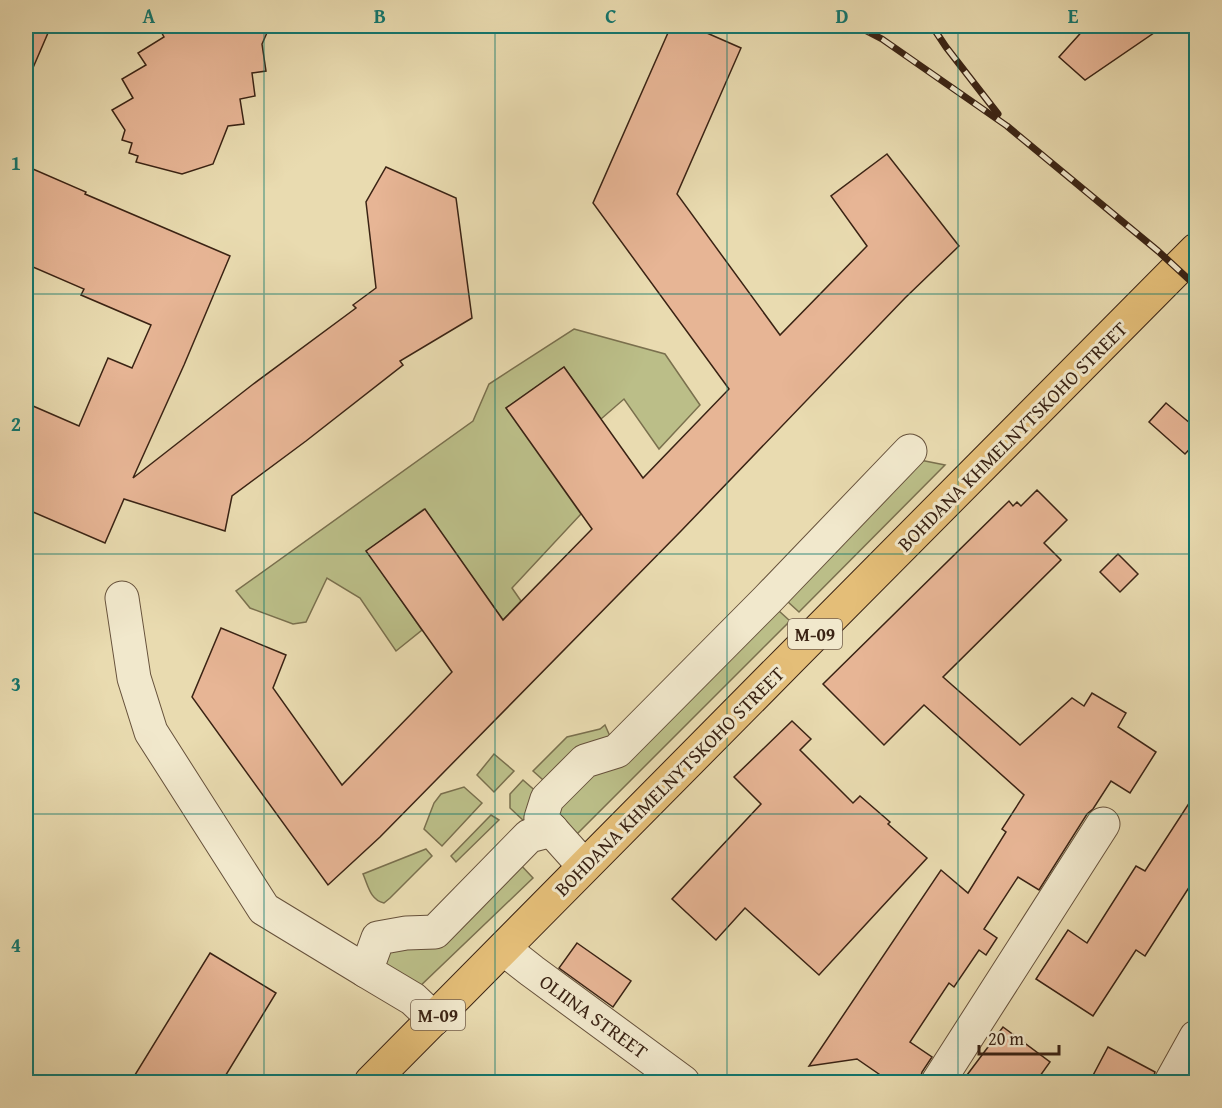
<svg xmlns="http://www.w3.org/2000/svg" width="1222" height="1108" viewBox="0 0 1222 1108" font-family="'Gentium Book Plus',serif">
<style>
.green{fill:#bbbe88;stroke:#7a704e;stroke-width:1.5}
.building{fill:#e7b595;stroke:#3a2314;stroke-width:1.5}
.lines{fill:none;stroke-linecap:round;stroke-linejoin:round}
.minor-casing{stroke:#66513b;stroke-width:35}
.major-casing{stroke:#3a2314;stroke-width:35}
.minor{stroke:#f1e8cc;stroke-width:33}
.major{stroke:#e4be78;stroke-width:33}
.rail-casing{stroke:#3a2314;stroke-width:7}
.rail{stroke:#f1e8cc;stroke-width:4.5;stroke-dasharray:14;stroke-linecap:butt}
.grid{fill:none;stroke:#0f766e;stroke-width:1.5;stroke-opacity:0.55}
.labels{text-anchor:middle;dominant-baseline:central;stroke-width:6;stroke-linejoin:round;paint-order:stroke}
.shield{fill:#f1e8cc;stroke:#715e4b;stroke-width:1.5}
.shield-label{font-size:18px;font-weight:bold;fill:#3a2314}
.street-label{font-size:20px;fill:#3a2314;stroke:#f1e8cc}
.neatline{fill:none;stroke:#0f766e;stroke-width:2}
.grid-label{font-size:20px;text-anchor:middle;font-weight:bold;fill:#0f766e}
</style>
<rect width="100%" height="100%" fill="#e9dbb0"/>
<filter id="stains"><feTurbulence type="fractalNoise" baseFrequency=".00333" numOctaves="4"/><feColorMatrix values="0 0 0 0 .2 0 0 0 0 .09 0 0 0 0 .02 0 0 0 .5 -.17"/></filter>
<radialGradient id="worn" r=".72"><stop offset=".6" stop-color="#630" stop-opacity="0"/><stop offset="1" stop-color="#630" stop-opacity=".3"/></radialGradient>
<g class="green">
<path d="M 574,329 L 665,354 L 700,405 L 659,449 L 624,399 L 601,419 L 564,367 L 506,408 L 581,514 L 512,588 L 521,601 L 503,620 L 424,509 L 367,551 L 422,630 L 396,651 L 360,598 L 327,578 L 306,622 L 293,624 L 250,608 L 236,591 L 473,421 L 489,384 Z"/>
<path d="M 905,457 L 945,465 L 799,612 L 776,591 Z"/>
<path d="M 767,600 L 790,621 L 565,846 L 544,808 Z"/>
<path d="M 605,725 L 613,743 L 551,787 L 533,771 L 567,737 L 600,729 Z"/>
<path d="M 494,754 L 514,771 L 494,792 L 477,775 Z"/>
<path d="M 523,780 L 540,795 L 525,822 L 510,808 L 510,794 Z"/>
<path d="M 464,787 L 482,803 L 442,846 L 424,829 L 434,803 L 441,794 Z"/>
<path d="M 491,815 L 499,820 L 456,862 L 451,856 Z"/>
<path d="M 426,849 L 432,856 L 390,898 L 384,903 C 370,900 368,885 363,874 Z"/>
<path d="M 518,862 L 533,878 L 417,989 L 382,967 L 382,944 Z"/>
</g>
<g class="building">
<path d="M 26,26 L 51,26 L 26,84 Z"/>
<path d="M 158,26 L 270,26 L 262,44 L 266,71 L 252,73 L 255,96 L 240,99 L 244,124 L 228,126 L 213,164 L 182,174 L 136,162 L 138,156 L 129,153 L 132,143 L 122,140 L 125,130 L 112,110 L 133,98 L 122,79 L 146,65 L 138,53 L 164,37 Z"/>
<path d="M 671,26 L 691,26 L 741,48 L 677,194 L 780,335 L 867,246 L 831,196 L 887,154 L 959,246 L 905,298 L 681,531 L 380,837 L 328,885 L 192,697 L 221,628 L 286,655 L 273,688 L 342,785 L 452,672 L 366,551 L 425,509 L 503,620 L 592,529 L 506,408 L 564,367 L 643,478 L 729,389 L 593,203 Z"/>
<path d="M 1087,26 L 1164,26 L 1085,80 L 1059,57 Z"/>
<path d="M 26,166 L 86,192 L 85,194 L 230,256 L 184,365 L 133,478 L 252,385 L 356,308 L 353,305 L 376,288 L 366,202 L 386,167 L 456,198 L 472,318 L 400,361 L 403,365 L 306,441 L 232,496 L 225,531 L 124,499 L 105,543 L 26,509 L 26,403 L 79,426 L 108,358 L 132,368 L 151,325 L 81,295 L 84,289 L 26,264 Z"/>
<path d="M 1166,403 L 1197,429 L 1197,441 L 1185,454 L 1149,422 Z"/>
<path d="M 1037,490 L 1067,520 L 1044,543 L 1061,560 L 943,677 L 1020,745 L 1072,698 L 1084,706 L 1092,693 L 1126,713 L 1118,727 L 1156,752 L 1130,793 L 1111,781 L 1093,809 L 1087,814 L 1039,890 L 1018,877 L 984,929 L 997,938 L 986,955 L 979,950 L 954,987 L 949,983 L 910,1042 L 932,1057 L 922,1072 L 919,1083 L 892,1083 L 857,1059 L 809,1066 L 941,870 L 968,893 L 1006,832 L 1002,829 L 1024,795 L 924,705 L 884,745 L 823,684 L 1009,501 L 1013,506 L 1017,502 L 1021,506 Z"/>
<path d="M 1118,554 L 1138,574 L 1120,592 L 1100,572 Z"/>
<path d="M 792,721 L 811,739 L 800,750 L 853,803 L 860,796 L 890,822 L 888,824 L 927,858 L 819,975 L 745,908 L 716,940 L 672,899 L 761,804 L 734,777 Z"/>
<path d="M 1197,791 L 1197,875 L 1145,956 L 1136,950 L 1093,1016 L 1036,979 L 1068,930 L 1087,943 L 1136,866 L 1145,871 Z"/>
<path d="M 577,943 L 631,981 L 613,1007 L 559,968 Z"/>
<path d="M 210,953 L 276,993 L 221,1083 L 130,1083 Z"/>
<path d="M 1003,1027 L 1050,1062 L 1035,1083 L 960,1083 L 963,1078 L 964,1079 Z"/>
<path d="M 1108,1047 L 1155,1072 L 1152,1083 L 1089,1083 Z"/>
</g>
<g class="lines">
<defs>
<g id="minor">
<path d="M 122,598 L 134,678 L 151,732 L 264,909 L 366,971"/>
<path d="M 584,866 L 541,818 L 547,799 L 585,761 L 617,751 L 767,600 L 910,451"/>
<path d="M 504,949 L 532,971 L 683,1082"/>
<path d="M 434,1019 L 413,999 L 366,971 L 378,938 L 406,933 L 435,932 L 529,836 L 552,830"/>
<path d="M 938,1082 L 1103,824"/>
<path d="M 1171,1082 L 1196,1037"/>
</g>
<path id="major" d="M 371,1082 L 789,660 L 1196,250"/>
</defs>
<use href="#minor" class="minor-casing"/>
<use href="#major" class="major-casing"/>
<use href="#minor" class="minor"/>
<use href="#major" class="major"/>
<defs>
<g id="rail">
<path d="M 857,26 L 882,39 L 1007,126 L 1158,251 L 1196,286"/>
<path d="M 932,26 L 946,47 L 998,114"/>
</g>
</defs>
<use href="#rail" class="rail-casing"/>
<use href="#rail" class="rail"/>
</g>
<path class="grid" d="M 264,26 L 264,1082M 495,26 L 495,1082M 727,26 L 727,1082M 958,26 L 958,1082M 26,294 L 1196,294M 26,554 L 1196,554M 26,814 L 1196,814"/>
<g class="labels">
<g class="shield">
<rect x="788" y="619" width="54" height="30" rx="4.5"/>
<rect x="411" y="1000" width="54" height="30" rx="4.5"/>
</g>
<g class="shield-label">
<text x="815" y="634">М-09</text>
<text x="438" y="1015">М-09</text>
</g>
<g class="street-label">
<text transform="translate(1012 436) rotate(-45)">BOHDANA KHMELNYTSKOHO STREET</text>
<text transform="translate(669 781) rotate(-45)">BOHDANA KHMELNYTSKOHO STREET</text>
<text transform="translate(594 1016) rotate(36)">OLIINA STREET</text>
</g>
</g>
<rect width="1222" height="1108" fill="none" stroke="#e9dbb0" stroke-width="66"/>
<path d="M979 1045v9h80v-9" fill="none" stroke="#3a2314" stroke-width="3"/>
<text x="988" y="1045" font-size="18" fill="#3a2314" stroke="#f1e8cc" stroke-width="4.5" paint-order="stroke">20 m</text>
<rect x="33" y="33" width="1156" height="1042" class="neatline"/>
<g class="grid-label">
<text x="149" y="23">A</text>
<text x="380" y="23">B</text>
<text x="611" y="23">C</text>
<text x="842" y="23">D</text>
<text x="1073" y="23">E</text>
<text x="16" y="170">1</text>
<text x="16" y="431">2</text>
<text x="16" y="691">3</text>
<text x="16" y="952">4</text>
</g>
<rect width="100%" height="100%" filter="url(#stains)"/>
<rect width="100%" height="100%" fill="url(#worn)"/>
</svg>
